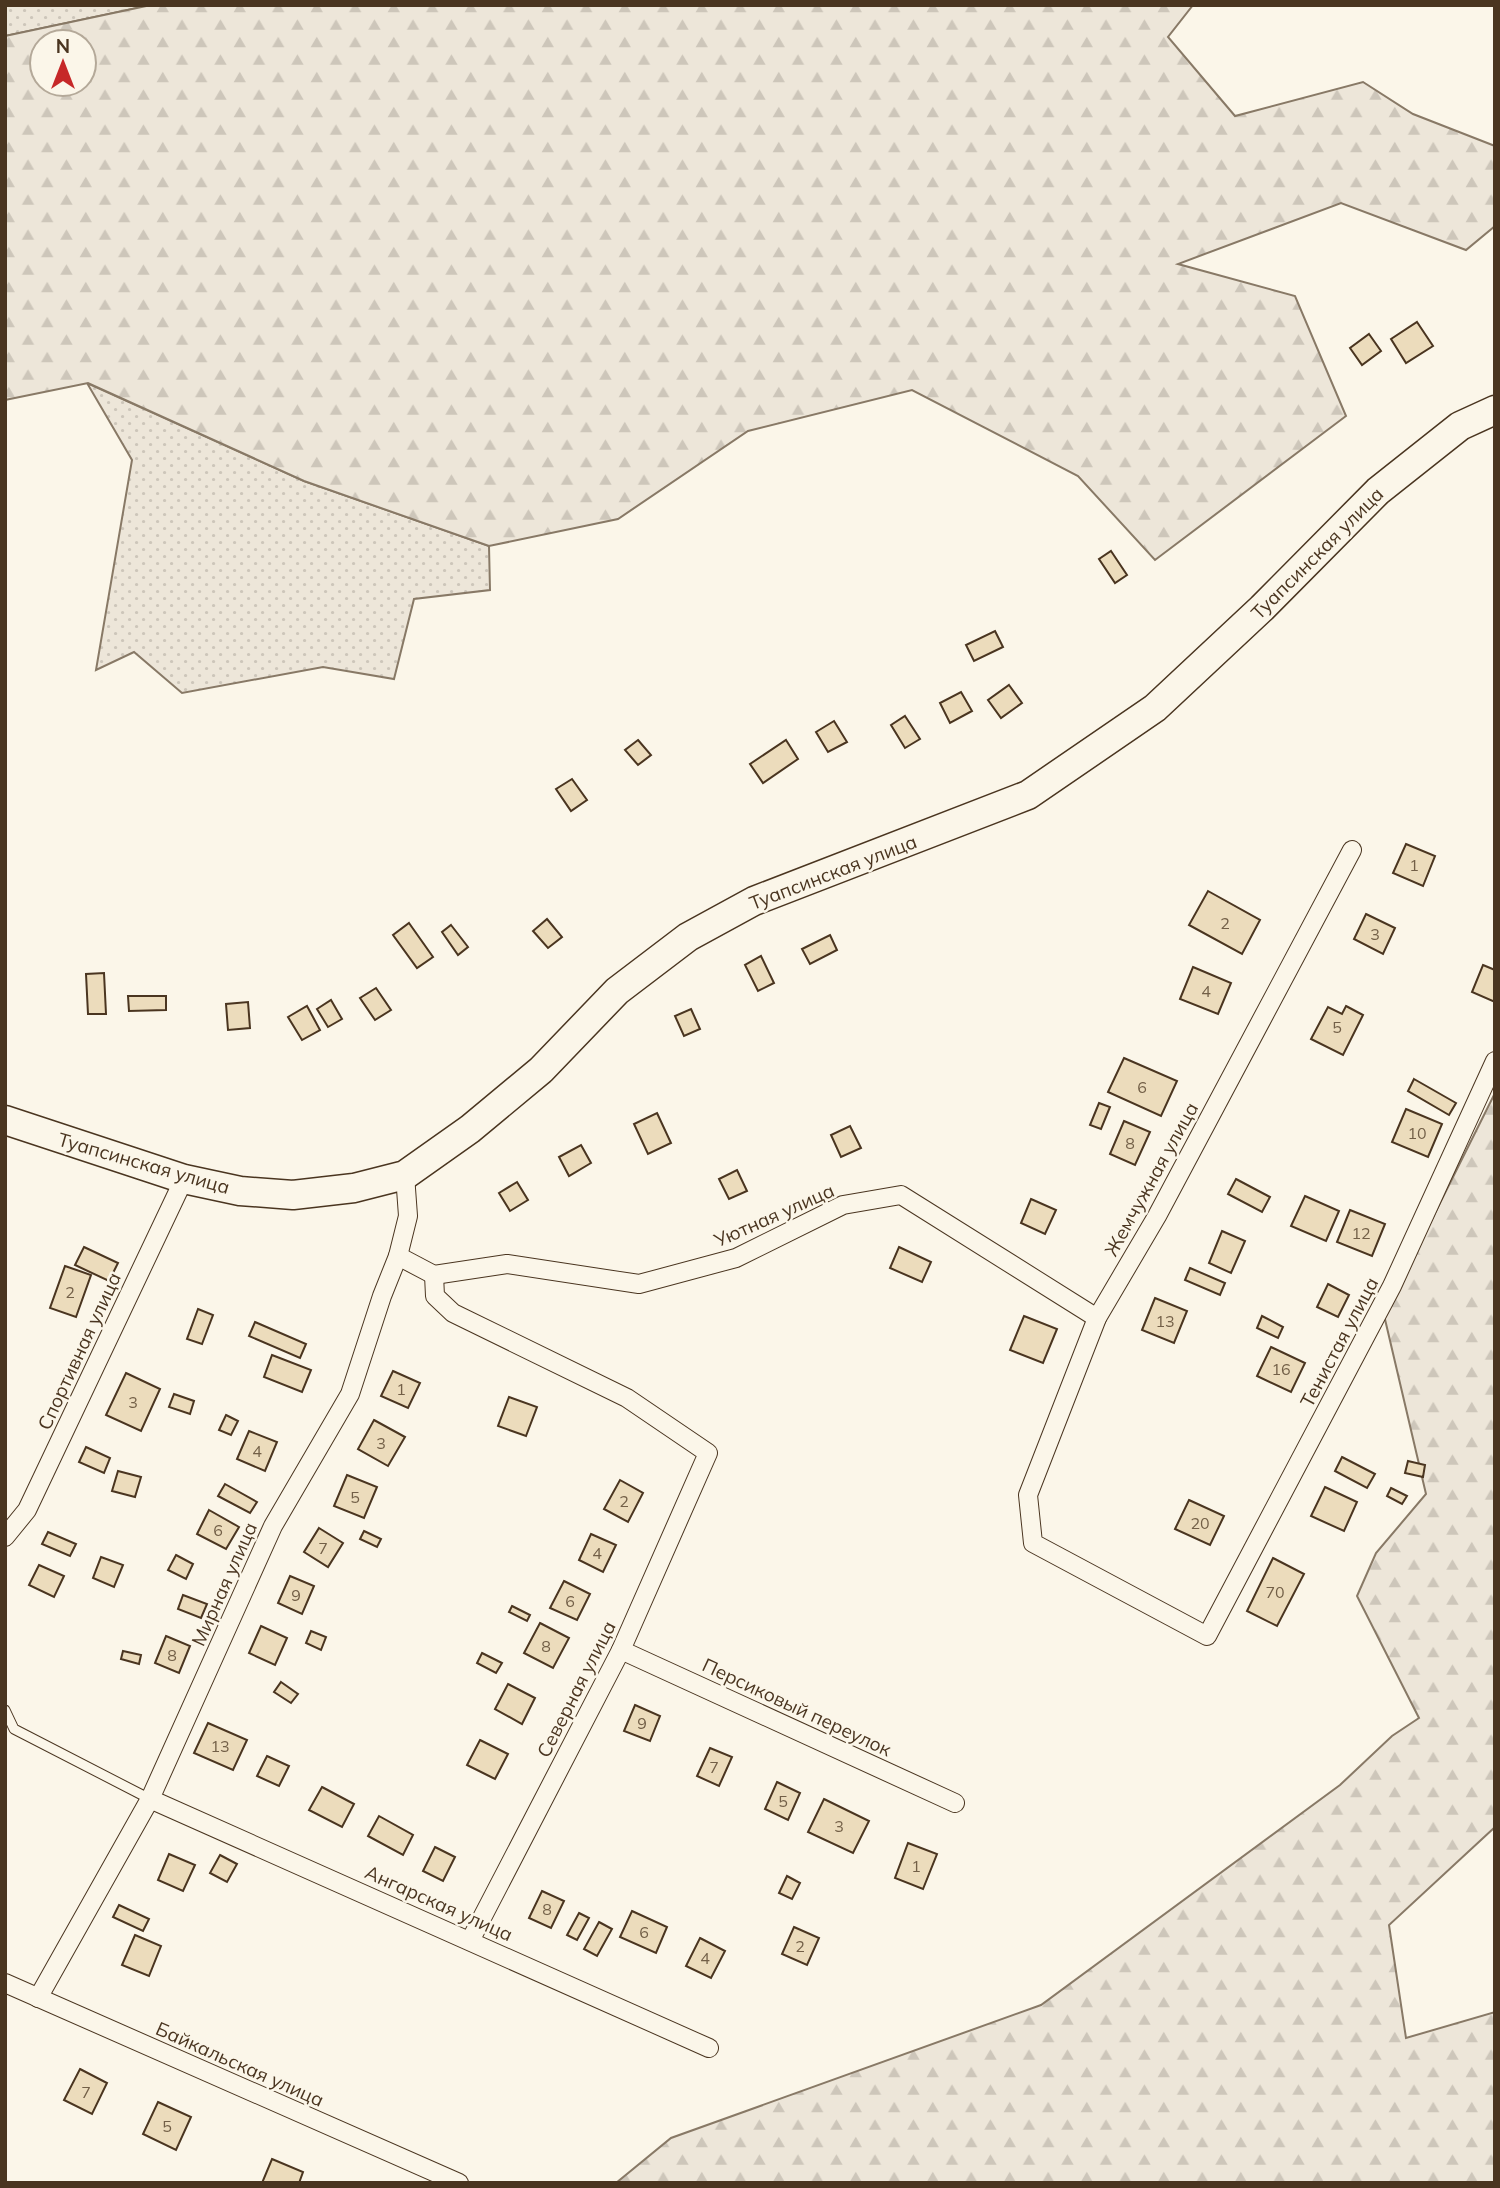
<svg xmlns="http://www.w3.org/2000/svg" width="1500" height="2188" viewBox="0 0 1500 2188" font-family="Mulish,sans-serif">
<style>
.grass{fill:url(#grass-dots);stroke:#887966;stroke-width:2}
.forest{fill:url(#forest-firs);stroke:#887966;stroke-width:2;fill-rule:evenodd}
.building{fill:#ecdcbc;stroke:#4a3520;stroke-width:2}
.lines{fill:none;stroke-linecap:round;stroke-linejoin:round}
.service-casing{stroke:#4a3520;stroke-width:11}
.minor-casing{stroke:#4a3520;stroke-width:20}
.primary-casing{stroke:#4a3520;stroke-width:31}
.service{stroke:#fbf6e9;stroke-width:9}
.minor{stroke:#fbf6e9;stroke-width:18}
.primary{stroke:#fbf6e9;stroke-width:28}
.labels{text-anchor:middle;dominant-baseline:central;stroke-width:5;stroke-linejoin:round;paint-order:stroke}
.number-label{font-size:16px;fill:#725f47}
.street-label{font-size:19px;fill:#4a3520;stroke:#fbf6e9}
</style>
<defs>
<pattern id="grass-dots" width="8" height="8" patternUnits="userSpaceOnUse" patternTransform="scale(1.75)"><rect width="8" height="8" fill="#ede6d9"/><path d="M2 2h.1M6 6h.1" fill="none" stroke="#cdc6ba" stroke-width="1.8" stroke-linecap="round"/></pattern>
<pattern id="forest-firs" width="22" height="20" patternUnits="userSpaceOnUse" patternTransform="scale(1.75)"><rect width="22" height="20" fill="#ede6d9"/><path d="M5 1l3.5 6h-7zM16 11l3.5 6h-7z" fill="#cdc6ba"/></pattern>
</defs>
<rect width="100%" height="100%" fill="#fbf6e9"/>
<g class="grass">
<path d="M 5,5 L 151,5 L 5,36 Z"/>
<path d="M 87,383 L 304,481 L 489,546 L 490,590 L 414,599 L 394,679 L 323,667 L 182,693 L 134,652 L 96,670 L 132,460 Z"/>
</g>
<g class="forest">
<path d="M 151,5 L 1193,5 L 1168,37 L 1235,116 L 1363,82 L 1413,114 L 1495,146 L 1495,226 L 1466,250 L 1341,203 L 1178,264 L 1295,296 L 1346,416 L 1155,560 L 1078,476 L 912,390 L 748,431 L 618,519 L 489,546 L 304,481 L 88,383 L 5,400 L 5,36 ZM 42,42 L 84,42 L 84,84 L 42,84 Z"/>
<path d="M 1495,1093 L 1495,1827 L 1389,1925 L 1406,2038 L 1495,2012 L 1495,2183 L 616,2183 L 671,2138 L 1041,2005 L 1340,1785 L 1392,1736 L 1419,1718 L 1357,1596 L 1376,1553 L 1426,1494 L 1384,1315 Z"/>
</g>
<g class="building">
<path d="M 1417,322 L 1433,346 L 1406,363 L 1391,339 Z"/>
<path d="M 1369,334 L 1381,351 L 1362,365 L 1350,348 Z"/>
<path d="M 1111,551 L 1127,575 L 1115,583 L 1099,559 Z"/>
<path d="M 995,631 L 1003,647 L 974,661 L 966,645 Z"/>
<path d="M 1009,685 L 1022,703 L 1001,718 L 988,700 Z"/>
<path d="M 961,692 L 972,711 L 950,723 L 940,703 Z"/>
<path d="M 905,716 L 920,739 L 905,748 L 891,725 Z"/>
<path d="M 834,721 L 847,742 L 828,752 L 816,732 Z"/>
<path d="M 638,740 L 651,755 L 638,765 L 625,750 Z"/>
<path d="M 786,740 L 798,759 L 763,783 L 750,764 Z"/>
<path d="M 572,779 L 587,800 L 571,811 L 556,789 Z"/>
<path d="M 1406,844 L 1435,856 L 1423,886 L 1393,873 Z"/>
<path d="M 1208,891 L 1260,920 L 1242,954 L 1189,925 Z"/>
<path d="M 1366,914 L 1395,928 L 1383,954 L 1354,939 Z"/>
<path d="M 547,919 L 562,937 L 548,948 L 533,931 Z"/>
<path d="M 409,923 L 433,957 L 417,968 L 393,935 Z"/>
<path d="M 451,925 L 468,947 L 458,955 L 442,932 Z"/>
<path d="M 830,935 L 837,950 L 810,964 L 802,949 Z"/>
<path d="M 761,956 L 774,983 L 758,991 L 745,965 Z"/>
<path d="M 1483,965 L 1495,970 L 1495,1002 L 1472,992 Z"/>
<path d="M 1193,967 L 1231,983 L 1218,1014 L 1180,999 Z"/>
<path d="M 104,973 L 106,1014 L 88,1014 L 86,974 Z"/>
<path d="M 376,988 L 391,1010 L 375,1020 L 360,998 Z"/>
<path d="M 128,996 L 166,996 L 166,1010 L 129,1011 Z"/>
<path d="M 331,1000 L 342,1019 L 328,1027 L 317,1009 Z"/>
<path d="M 248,1002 L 250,1028 L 228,1030 L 226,1004 Z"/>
<path d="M 307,1006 L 320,1030 L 302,1040 L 288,1017 Z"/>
<path d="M 1346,1006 L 1363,1015 L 1343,1055 L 1311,1039 L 1328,1007 L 1342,1014 Z"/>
<path d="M 691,1009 L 700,1029 L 684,1036 L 675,1016 Z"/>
<path d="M 1124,1058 L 1177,1081 L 1161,1116 L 1108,1092 Z"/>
<path d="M 1414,1079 L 1456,1103 L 1449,1115 L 1408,1091 Z"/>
<path d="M 1099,1103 L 1110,1107 L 1101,1129 L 1090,1125 Z"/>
<path d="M 1406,1109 L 1442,1124 L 1428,1157 L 1392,1142 Z"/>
<path d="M 657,1113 L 671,1143 L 648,1154 L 634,1124 Z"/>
<path d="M 1124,1121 L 1150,1132 L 1135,1165 L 1110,1154 Z"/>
<path d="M 850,1126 L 861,1148 L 841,1157 L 831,1135 Z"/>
<path d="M 581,1145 L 591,1163 L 569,1176 L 559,1157 Z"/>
<path d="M 737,1170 L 747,1191 L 729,1199 L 719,1179 Z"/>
<path d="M 1236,1179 L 1270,1197 L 1262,1212 L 1228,1194 Z"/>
<path d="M 517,1182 L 528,1200 L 510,1211 L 499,1193 Z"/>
<path d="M 1305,1196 L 1339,1211 L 1326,1241 L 1291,1226 Z"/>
<path d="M 1031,1199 L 1056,1210 L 1045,1234 L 1021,1223 Z"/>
<path d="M 1350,1210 L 1385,1224 L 1372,1256 L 1337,1242 Z"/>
<path d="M 1222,1231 L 1245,1241 L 1231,1273 L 1209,1263 Z"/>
<path d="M 84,1247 L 118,1263 L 109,1281 L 75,1265 Z"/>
<path d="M 899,1247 L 931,1262 L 922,1282 L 890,1268 Z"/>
<path d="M 65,1266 L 91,1275 L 76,1317 L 50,1308 Z"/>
<path d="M 1190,1268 L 1225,1283 L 1220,1295 L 1185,1280 Z"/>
<path d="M 1328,1284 L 1349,1295 L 1338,1317 L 1317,1307 Z"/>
<path d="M 1155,1298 L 1187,1311 L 1174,1343 L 1142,1330 Z"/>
<path d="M 198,1309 L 213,1315 L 202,1344 L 187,1339 Z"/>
<path d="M 1024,1316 L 1057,1329 L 1043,1363 L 1010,1350 Z"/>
<path d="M 1262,1316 L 1283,1327 L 1278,1338 L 1257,1328 Z"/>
<path d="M 255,1322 L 306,1344 L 300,1358 L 249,1336 Z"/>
<path d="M 1271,1347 L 1305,1363 L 1291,1392 L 1257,1376 Z"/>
<path d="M 272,1355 L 311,1370 L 302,1392 L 264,1377 Z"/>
<path d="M 393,1371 L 420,1383 L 408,1408 L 381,1396 Z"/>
<path d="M 126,1373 L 160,1389 L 141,1431 L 106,1415 Z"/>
<path d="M 174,1394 L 194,1401 L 190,1414 L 169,1407 Z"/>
<path d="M 509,1397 L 537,1407 L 526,1436 L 498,1426 Z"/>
<path d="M 226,1415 L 238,1421 L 231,1435 L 219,1430 Z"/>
<path d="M 374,1420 L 405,1437 L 388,1466 L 358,1449 Z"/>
<path d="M 249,1431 L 277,1442 L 265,1471 L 237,1459 Z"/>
<path d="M 86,1447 L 110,1458 L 104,1473 L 79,1462 Z"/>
<path d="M 1342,1457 L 1375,1474 L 1367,1488 L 1335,1471 Z"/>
<path d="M 1408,1461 L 1425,1465 L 1423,1477 L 1405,1473 Z"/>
<path d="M 118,1471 L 141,1477 L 135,1497 L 112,1491 Z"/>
<path d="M 347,1475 L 377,1487 L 364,1518 L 334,1506 Z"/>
<path d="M 620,1480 L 643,1493 L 628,1522 L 604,1509 Z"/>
<path d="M 225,1484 L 257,1502 L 250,1513 L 218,1496 Z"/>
<path d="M 1325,1487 L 1357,1502 L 1344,1531 L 1311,1516 Z"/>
<path d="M 1391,1488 L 1407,1496 L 1402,1504 L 1387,1496 Z"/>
<path d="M 1189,1500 L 1224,1516 L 1210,1545 L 1175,1529 Z"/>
<path d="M 209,1510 L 239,1527 L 226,1549 L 197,1534 Z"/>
<path d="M 319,1528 L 343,1543 L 328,1567 L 304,1552 Z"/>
<path d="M 364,1531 L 381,1539 L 377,1547 L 360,1539 Z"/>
<path d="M 48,1532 L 76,1544 L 70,1556 L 42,1544 Z"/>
<path d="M 591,1534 L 616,1545 L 603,1572 L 579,1560 Z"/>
<path d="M 176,1555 L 193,1564 L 186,1579 L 168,1570 Z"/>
<path d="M 101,1557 L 123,1565 L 114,1587 L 93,1578 Z"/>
<path d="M 1273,1558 L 1304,1574 L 1277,1626 L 1247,1611 Z"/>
<path d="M 39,1565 L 64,1576 L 54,1597 L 29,1585 Z"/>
<path d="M 290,1576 L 314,1586 L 302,1614 L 278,1603 Z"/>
<path d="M 564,1581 L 590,1594 L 577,1620 L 550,1608 Z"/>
<path d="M 183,1595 L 207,1604 L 201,1618 L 178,1609 Z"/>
<path d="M 512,1606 L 530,1615 L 527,1621 L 509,1612 Z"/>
<path d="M 540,1623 L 569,1638 L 553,1668 L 524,1653 Z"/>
<path d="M 261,1626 L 287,1638 L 275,1665 L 249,1653 Z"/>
<path d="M 311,1631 L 326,1637 L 321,1650 L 306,1643 Z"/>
<path d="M 166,1636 L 190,1646 L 179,1673 L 155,1663 Z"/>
<path d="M 123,1651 L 141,1655 L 139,1664 L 121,1659 Z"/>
<path d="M 482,1653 L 502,1663 L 496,1673 L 477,1663 Z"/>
<path d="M 281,1682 L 298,1694 L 291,1703 L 274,1692 Z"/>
<path d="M 508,1684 L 535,1698 L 522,1724 L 495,1709 Z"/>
<path d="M 635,1705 L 660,1716 L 650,1741 L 624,1731 Z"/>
<path d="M 208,1723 L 247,1740 L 233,1770 L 194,1753 Z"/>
<path d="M 480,1740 L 508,1754 L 495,1779 L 467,1765 Z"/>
<path d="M 710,1748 L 732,1757 L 719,1786 L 697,1776 Z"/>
<path d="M 267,1756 L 289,1766 L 279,1786 L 257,1776 Z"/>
<path d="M 777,1782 L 800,1793 L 788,1820 L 765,1809 Z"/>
<path d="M 322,1787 L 354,1804 L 342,1827 L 309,1810 Z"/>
<path d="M 824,1799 L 869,1821 L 853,1853 L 808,1832 Z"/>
<path d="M 379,1816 L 413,1835 L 403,1855 L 368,1836 Z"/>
<path d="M 908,1843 L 937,1854 L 923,1889 L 895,1878 Z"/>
<path d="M 435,1847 L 455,1857 L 443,1881 L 423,1871 Z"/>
<path d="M 169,1854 L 195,1865 L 183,1891 L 158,1880 Z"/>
<path d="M 220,1855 L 237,1864 L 227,1882 L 210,1873 Z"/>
<path d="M 787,1876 L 800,1883 L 792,1899 L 779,1893 Z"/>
<path d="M 542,1891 L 564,1901 L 551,1928 L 529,1918 Z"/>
<path d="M 119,1905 L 149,1919 L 143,1931 L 113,1917 Z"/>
<path d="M 632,1911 L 667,1927 L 656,1953 L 620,1937 Z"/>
<path d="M 579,1913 L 589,1918 L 577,1940 L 567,1935 Z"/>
<path d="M 599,1922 L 612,1929 L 597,1956 L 584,1949 Z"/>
<path d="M 794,1927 L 819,1938 L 807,1965 L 782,1954 Z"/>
<path d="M 135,1935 L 161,1946 L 149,1976 L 122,1965 Z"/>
<path d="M 700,1938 L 725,1951 L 711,1978 L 686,1966 Z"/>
<path d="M 80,2069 L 107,2083 L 92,2114 L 64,2100 Z"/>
<path d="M 158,2102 L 191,2117 L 176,2150 L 143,2134 Z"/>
<path d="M 272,2159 L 303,2172 L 299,2183 L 262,2183 Z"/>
</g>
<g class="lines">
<defs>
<path id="service" d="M 5,1710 L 14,1729 L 150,1799"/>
<g id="minor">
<path d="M 1352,850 L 1157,1216 L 1097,1318 L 1028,1495 L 1033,1543 L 1207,1636 L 1392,1286 L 1495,1061"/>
<path d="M 398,1256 L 434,1275 L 507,1264 L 639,1284 L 736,1258 L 843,1205 L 901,1195 L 1097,1318"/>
<path d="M 434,1275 L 435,1296 L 453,1313 L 627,1398 L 708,1453 L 621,1650 L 471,1939"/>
<path d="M 5,1537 L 27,1510 L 184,1179"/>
<path d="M 621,1650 L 955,1803"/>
<path d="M 150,1799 L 709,2048"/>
<path d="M 5,1983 L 459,2183"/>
<path d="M 38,1998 L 150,1799 L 273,1526 L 350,1394 L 382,1296 L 398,1256 L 408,1216 L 405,1175"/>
</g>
<path id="primary" d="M 5,1120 L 184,1179 L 240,1191 L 293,1195 L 354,1188 L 405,1175 L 470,1129 L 541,1070 L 617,991 L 688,937 L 754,901 L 1028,795 L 1155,708 L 1262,608 L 1378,491 L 1460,426 L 1495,410"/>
</defs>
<use href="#service" class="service-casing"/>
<use href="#minor" class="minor-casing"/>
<use href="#primary" class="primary-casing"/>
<use href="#service" class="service"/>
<use href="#minor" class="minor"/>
<use href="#primary" class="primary"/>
</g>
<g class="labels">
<g class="number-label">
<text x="1414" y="865">1</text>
<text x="1225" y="923">2</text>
<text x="1375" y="934">3</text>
<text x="1206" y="991">4</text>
<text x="1337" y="1027">5</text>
<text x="1142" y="1087">6</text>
<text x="1417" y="1133">10</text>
<text x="1130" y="1143">8</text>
<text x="1361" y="1233">12</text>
<text x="70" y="1292">2</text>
<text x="1165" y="1321">13</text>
<text x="1281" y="1369">16</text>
<text x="401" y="1389">1</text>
<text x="133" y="1402">3</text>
<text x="381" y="1443">3</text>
<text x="257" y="1451">4</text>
<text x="355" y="1497">5</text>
<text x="624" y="1501">2</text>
<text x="1200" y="1523">20</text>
<text x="218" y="1530">6</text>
<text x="323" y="1548">7</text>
<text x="597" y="1553">4</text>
<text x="1275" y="1592">70</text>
<text x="296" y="1595">9</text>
<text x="570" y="1601">6</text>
<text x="546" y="1646">8</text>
<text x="172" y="1655">8</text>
<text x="642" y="1723">9</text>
<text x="220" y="1746">13</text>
<text x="714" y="1767">7</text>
<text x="783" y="1801">5</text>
<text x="839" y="1826">3</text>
<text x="916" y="1866">1</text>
<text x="547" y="1909">8</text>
<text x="644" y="1932">6</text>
<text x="800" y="1946">2</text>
<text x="705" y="1958">4</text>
<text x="86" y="2092">7</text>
<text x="167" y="2126">5</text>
</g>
<g class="street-label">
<text transform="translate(1317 553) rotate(-45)">Туапсинская улица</text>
<text transform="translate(833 872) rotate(-21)">Туапсинская улица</text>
<text transform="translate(144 1163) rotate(16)">Туапсинская улица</text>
<text transform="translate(1151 1179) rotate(-61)">Жемчужная улица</text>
<text transform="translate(774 1215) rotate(-24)">Уютная улица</text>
<text transform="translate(1339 1342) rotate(-62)">Тенистая улица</text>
<text transform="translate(79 1351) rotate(-65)">Спортивная улица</text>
<text transform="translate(224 1584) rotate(-66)">Мирная улица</text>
<text transform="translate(576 1689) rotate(-63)">Северная улица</text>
<text transform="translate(797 1707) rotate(25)">Персиковый переулок</text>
<text transform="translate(439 1903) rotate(24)">Ангарская улица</text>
<text transform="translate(240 2064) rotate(24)">Байкальская улица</text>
</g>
</g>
<rect width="1500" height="2188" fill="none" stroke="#4a3520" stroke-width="14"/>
<g transform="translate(63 63)"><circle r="33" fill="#fbf6e9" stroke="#b4a999" stroke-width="2"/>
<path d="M0-5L12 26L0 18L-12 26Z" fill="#c62828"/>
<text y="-10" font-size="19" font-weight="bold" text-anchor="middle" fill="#4a3520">N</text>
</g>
</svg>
